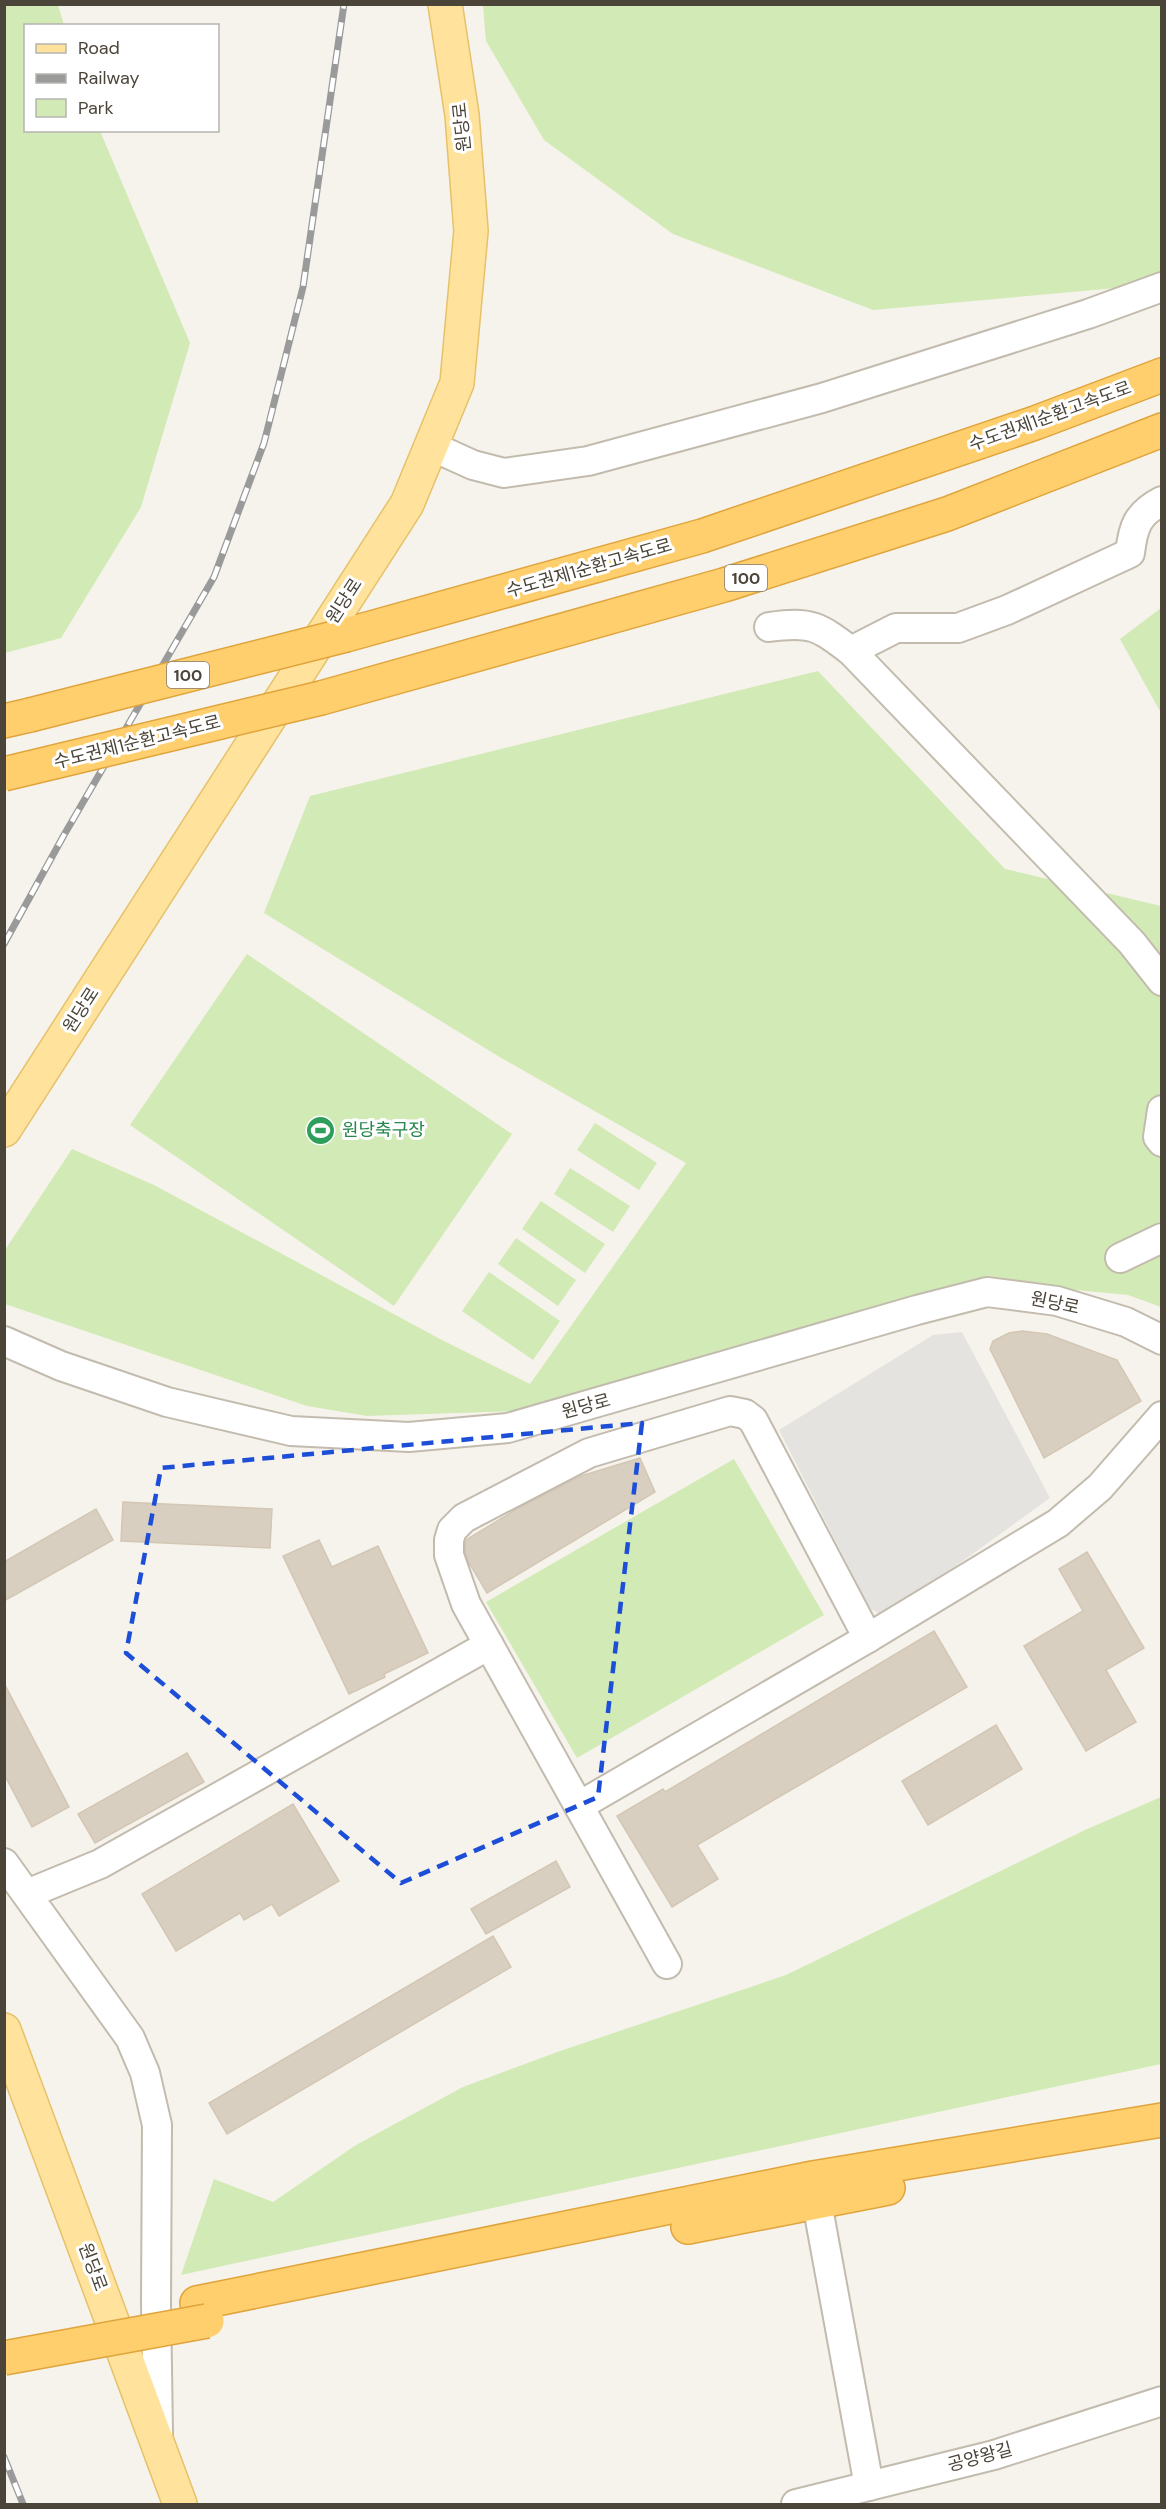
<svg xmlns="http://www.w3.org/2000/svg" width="1166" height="2509" viewBox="0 0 1166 2509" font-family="'DM Sans','Noto Sans KR',sans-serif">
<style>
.green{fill:#d2eab5}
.parking{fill:#e5e3e0}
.building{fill:#d8cfc1;stroke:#d3c7b4;stroke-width:1.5}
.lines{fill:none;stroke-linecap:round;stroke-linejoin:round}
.minor-casing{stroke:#c2bbae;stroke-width:32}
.major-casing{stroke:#e6c16a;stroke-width:36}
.highway-casing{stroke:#e0a43c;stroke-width:36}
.minor{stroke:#fff;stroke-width:28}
.major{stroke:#ffe39c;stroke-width:33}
.highway{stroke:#ffcf6e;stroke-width:33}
.rail-casing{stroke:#9a9a9a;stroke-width:7}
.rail{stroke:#fff;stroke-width:4.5;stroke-dasharray:14;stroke-linecap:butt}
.highway-bridge-casing{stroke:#e0a43c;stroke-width:36;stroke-linecap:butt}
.highway-bridge{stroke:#ffcf6e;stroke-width:33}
.marked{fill:none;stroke:#1d4ed8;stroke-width:4.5;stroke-dasharray:12 8;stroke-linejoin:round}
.labels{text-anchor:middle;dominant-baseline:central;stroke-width:6;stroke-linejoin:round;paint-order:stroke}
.shield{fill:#fff;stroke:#817c74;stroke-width:1.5}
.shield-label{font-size:16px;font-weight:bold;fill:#4b4439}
.street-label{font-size:18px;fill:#4b4439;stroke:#fff}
.leisure-label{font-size:18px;fill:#27864d;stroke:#fff;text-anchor:start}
</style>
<rect width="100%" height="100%" fill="#f6f3ec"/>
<g class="green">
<path d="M 5,4 L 58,5 L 64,25 L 26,26 L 26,130 L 100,131 L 190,343 L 141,507 L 61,638 L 5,653 Z"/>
<path d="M 483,5 L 1161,5 L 1161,284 L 873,310 L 673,234 L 544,140 L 486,41 Z"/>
<path d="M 1161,608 L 1161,713 L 1120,639 Z"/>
<path d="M 818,671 L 1005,869 L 1161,906 L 1161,1307 L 1128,1295 L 972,1280 L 631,1383 L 516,1411 L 367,1416 L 307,1406 L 5,1304 L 5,1250 L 72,1149 L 154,1185 L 440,1339 L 530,1384 L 686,1163 L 503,1059 L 264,913 L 310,796 Z"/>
<path d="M 247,954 L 512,1134 L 394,1306 L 130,1125 Z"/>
<path d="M 595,1123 L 657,1163 L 639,1190 L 577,1150 Z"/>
<path d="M 570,1168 L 630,1206 L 613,1232 L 554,1194 Z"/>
<path d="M 541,1201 L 605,1244 L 585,1273 L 522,1229 Z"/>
<path d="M 516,1238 L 576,1280 L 558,1306 L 498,1264 Z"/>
<path d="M 489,1272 L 560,1321 L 533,1360 L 462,1311 Z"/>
<path d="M 734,1459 L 824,1615 L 577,1758 L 486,1602 Z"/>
<path d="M 1161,1797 L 1161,2064 L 181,2275 L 214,2179 L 273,2202 L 356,2145 L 463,2087 L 560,2051 L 786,1975 L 1085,1830 Z"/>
</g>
<path class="parking" d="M 962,1332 L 1050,1498 L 895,1610 L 880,1614 L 871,1609 L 865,1599 L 779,1430 L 933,1335 Z"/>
<g class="building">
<path d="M 1022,1331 L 1047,1334 L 1117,1360 L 1141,1401 L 1044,1458 L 990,1349 L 993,1341 L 1009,1333 Z"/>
<path d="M 640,1458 L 655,1492 L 487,1593 L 468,1561 L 465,1552 L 466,1540 L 520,1507 L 581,1476 Z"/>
<path d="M 123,1502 L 272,1509 L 270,1548 L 121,1541 Z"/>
<path d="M 96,1509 L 113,1540 L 4,1601 L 4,1562 Z"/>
<path d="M 319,1540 L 332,1567 L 378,1546 L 428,1653 L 384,1674 L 385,1677 L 349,1694 L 283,1556 Z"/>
<path d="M 1087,1552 L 1144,1648 L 1106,1670 L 1136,1722 L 1086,1751 L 1024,1646 L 1083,1611 L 1059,1569 Z"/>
<path d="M 934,1631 L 967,1687 L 697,1845 L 718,1879 L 672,1907 L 617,1816 L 663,1789 L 665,1792 Z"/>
<path d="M 4,1683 L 69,1807 L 32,1827 L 4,1774 Z"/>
<path d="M 996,1725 L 1022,1769 L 928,1825 L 902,1781 Z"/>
<path d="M 187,1753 L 204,1782 L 95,1843 L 78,1814 Z"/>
<path d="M 293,1804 L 339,1881 L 279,1916 L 272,1904 L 244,1920 L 240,1913 L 176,1951 L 142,1894 Z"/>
<path d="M 556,1861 L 570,1887 L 486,1934 L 471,1909 Z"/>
<path d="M 493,1936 L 511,1967 L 227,2134 L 209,2103 Z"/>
</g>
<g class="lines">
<defs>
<g id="minor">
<path d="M 431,446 L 473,465 L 504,473 L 588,461 L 822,398 L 1088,314 L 1162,287"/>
<path d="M 769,627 C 811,621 818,626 851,651 L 1132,943 L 1162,981"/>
<path d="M 851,651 L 896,628 L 958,628 L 1007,610 L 1130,553 C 1133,527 1137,514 1162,501"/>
<path d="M 1162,1110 L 1158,1137 L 1162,1142"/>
<path d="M 1120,1258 L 1162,1238"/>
<path d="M 4,1341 L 61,1366 L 167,1402 L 291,1431 L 409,1437 L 508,1428 L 917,1310 L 987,1292 L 1057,1301 L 1126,1322 L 1162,1340"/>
<path d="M 579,1806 L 868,1638 L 1058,1523 L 1100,1487 L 1162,1416"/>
<path d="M 4,1863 L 130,2038 L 145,2073 L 157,2125 L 156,2303 L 158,2434"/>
<path d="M 27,1894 L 100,1864 L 489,1645"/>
<path d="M 667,1964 L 466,1604 L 449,1555 L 449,1540 L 452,1530 L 464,1518 L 589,1453 L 730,1411 L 745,1414 L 753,1420 L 868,1638"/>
<path d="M 813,2181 L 869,2486"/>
<path d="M 796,2504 L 994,2455 L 1162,2401"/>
</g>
<g id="major">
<path d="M 4,1130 L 407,504 L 457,383 L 471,231 L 462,115 L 445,4"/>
<path d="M 4,2030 L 180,2504"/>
</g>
<g id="highway">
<path d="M 346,635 L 702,536 L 1035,423 L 1162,375"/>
<path d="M 321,698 L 724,585 L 947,514 L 1162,430"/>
<path d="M 4,721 L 30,715"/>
<path d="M 688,2227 L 888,2188"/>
<path d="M 197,2303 L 813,2178 L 1162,2120"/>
</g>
</defs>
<use href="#minor" class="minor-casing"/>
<use href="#major" class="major-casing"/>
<use href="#highway" class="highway-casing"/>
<use href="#minor" class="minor"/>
<use href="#major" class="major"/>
<use href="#highway" class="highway"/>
<defs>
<g id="rail">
<path d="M 4,944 L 64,835 L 214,577 L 264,443 L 303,287 L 344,4"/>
<path d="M 4,2457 L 23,2504"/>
</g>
</defs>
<use href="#rail" class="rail-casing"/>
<use href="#rail" class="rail"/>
<defs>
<g id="highway-bridge">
<path d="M 30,715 L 346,635"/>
<path d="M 4,774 L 321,698"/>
<path d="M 4,2358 L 207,2321"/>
</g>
</defs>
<use href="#highway-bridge" class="highway-bridge-casing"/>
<use href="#highway-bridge" class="highway-bridge"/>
</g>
<path class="marked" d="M 642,1423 L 598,1797 L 401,1883 L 126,1653 L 161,1468 Z"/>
<defs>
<symbol id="stadium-disc" viewBox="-11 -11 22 22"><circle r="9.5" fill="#2e9e5b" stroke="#fff"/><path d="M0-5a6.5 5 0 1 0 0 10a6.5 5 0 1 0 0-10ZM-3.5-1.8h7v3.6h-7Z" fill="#fff"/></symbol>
</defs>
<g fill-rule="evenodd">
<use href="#stadium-disc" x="304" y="1114" width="33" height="33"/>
</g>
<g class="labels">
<g class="shield">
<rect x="725" y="565" width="42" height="26" rx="4.5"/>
<rect x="167" y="662" width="42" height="26" rx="4.5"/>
</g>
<g class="shield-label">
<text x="746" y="578">100</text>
<text x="188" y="675">100</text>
</g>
<g class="street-label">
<text transform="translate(462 127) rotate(-96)">원당로</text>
<text transform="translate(1050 416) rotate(-20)">수도권제1순환고속도로</text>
<text transform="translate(589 568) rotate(-16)">수도권제1순환고속도로</text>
<text transform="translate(344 601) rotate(-57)">원당로</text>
<text transform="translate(137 742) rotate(-14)">수도권제1순환고속도로</text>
<text transform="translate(81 1010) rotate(-57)">원당로</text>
<text transform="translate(1055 1303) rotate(12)">원당로</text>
<text transform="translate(586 1406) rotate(-15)">원당로</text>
<text transform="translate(93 2267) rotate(70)">원당로</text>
<text transform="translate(980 2457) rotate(-15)">공양왕길</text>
</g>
<g class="leisure-label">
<text x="342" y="1130">원당축구장</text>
</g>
</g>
<rect width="1166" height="2509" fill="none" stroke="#4b4439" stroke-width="12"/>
<rect x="24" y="24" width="195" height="108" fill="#ffffff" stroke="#b7b4b0" stroke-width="1.5"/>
<rect x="36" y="44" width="30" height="9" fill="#ffe39c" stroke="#b7b4b0" stroke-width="1.5"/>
<text x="78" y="54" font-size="18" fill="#4b4439">Road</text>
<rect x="36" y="74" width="30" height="9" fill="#9a9a9a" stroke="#b7b4b0" stroke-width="1.5"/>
<text x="78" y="84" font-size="18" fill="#4b4439">Railway</text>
<rect x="36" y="99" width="30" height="18" fill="#d2eab5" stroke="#b7b4b0" stroke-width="1.5"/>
<text x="78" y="114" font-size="18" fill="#4b4439">Park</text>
</svg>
